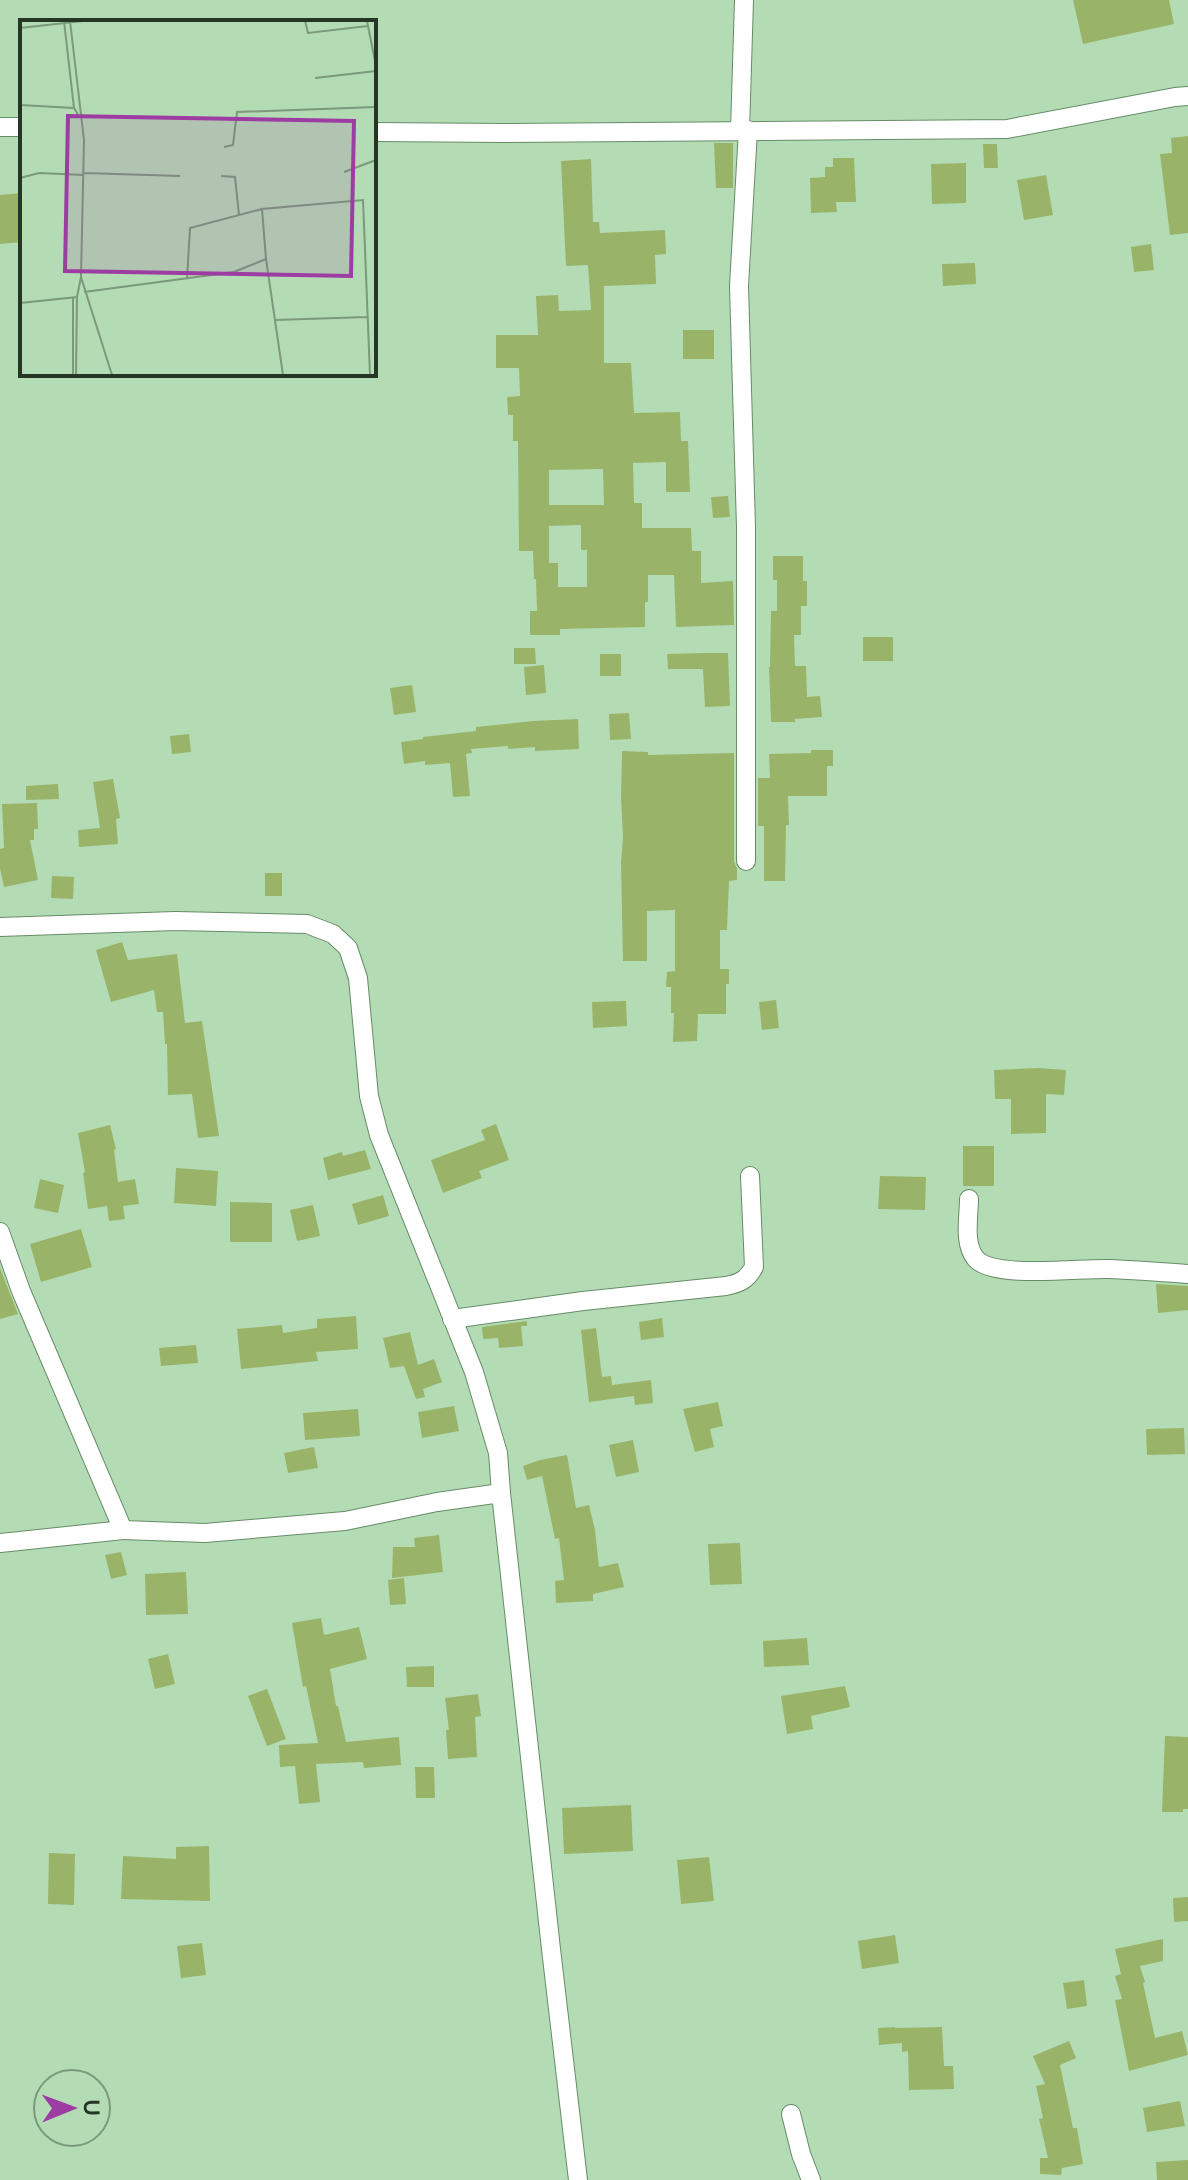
<svg xmlns="http://www.w3.org/2000/svg" width="1188" height="2180" viewBox="0 0 1188 2180" font-family="Raleway,sans-serif">
<style>
.building{fill:#99b469;fill-rule:evenodd}
.lines{fill:none;stroke-linecap:round;stroke-linejoin:round}
.minor-casing{stroke:#668c67;stroke-width:20}
.minor{stroke:#fff;stroke-width:18}
.inset-road{fill:none;stroke:#7b997b;stroke-width:2}
.view{fill:#9d3ca3;fill-opacity:0.15;stroke:#9d3ca3;stroke-width:4}
.inset-edge{fill:none;stroke:#253526;stroke-width:4}
</style>
<rect width="100%" height="100%" fill="#b4dcb4"/>
<g class="building">
<path d="M 1073,0 L 1169,0 L 1174,24 L 1083,44 Z"/>
<path d="M 1188,136 L 1188,233 L 1170,235 L 1160,154 L 1172,153 L 1171,138 Z"/>
<path d="M 714,143 L 733,143 L 733,188 L 716,188 Z"/>
<path d="M 983,144 L 997,144 L 998,168 L 984,168 Z"/>
<path d="M 833,158 L 854,158 L 856,202 L 836,202 L 837,212 L 811,213 L 810,178 L 825,177 L 825,167 L 833,167 Z"/>
<path d="M 591,159 L 593,222 L 599,222 L 600,233 L 665,230 L 666,254 L 655,255 L 656,284 L 604,286 L 604,363 L 631,363 L 634,413 L 680,412 L 681,441 L 688,441 L 690,492 L 666,492 L 666,462 L 633,463 L 634,503 L 642,503 L 642,528 L 691,528 L 692,551 L 701,551 L 701,583 L 733,581 L 734,625 L 676,627 L 674,575 L 648,575 L 648,602 L 645,602 L 645,627 L 560,629 L 560,635 L 530,635 L 530,611 L 537,611 L 536,579 L 534,579 L 533,551 L 519,551 L 518,441 L 513,441 L 513,415 L 508,415 L 507,397 L 520,396 L 519,368 L 496,368 L 496,335 L 538,335 L 536,296 L 558,295 L 559,311 L 591,310 L 588,265 L 566,266 L 561,161 ZM 603,469 L 604,505 L 549,505 L 549,470 ZM 581,525 L 581,550 L 587,550 L 587,587 L 558,587 L 558,563 L 549,563 L 549,526 Z"/>
<path d="M 966,163 L 966,203 L 932,204 L 931,164 Z"/>
<path d="M 1046,175 L 1053,215 L 1024,220 L 1017,180 Z"/>
<path d="M 22,193 L 22,242 L 0,244 L 0,195 Z"/>
<path d="M 1151,244 L 1154,270 L 1134,272 L 1131,247 Z"/>
<path d="M 975,263 L 976,284 L 943,286 L 942,264 Z"/>
<rect x="683" y="330" width="31" height="29"/>
<path d="M 728,496 L 730,517 L 713,518 L 711,497 Z"/>
<path d="M 773,556 L 803,556 L 803,581 L 807,581 L 807,606 L 801,606 L 801,635 L 794,635 L 795,666 L 806,666 L 807,697 L 820,696 L 822,717 L 795,719 L 795,722 L 771,722 L 769,667 L 770,667 L 771,611 L 777,611 L 777,580 L 773,580 Z"/>
<rect x="863" y="637" width="30" height="24"/>
<path d="M 514,648 L 535,648 L 536,664 L 514,664 Z"/>
<path d="M 704,653 L 728,653 L 730,706 L 705,707 L 703,669 L 668,669 L 667,654 Z"/>
<rect x="600" y="654" width="21" height="22"/>
<path d="M 544,665 L 546,693 L 526,695 L 524,667 Z"/>
<path d="M 412,685 L 416,712 L 394,715 L 390,688 Z"/>
<path d="M 629,713 L 631,739 L 610,740 L 609,714 Z"/>
<path d="M 578,719 L 579,749 L 535,751 L 535,747 L 508,749 L 508,746 L 471,749 L 472,753 L 466,754 L 470,796 L 453,797 L 450,763 L 425,765 L 425,761 L 404,764 L 401,742 L 423,739 L 423,737 L 476,731 L 476,727 L 533,721 Z"/>
<path d="M 189,734 L 191,752 L 172,754 L 170,736 Z"/>
<path d="M 811,750 L 833,750 L 833,766 L 827,766 L 827,796 L 788,796 L 789,825 L 786,825 L 785,881 L 764,881 L 764,826 L 758,826 L 758,778 L 770,778 L 769,754 L 811,753 Z"/>
<path d="M 622,751 L 648,752 L 648,755 L 734,753 L 734,861 L 737,869 L 737,880 L 729,881 L 727,930 L 720,930 L 720,969 L 729,969 L 729,984 L 726,984 L 726,1014 L 698,1014 L 697,1041 L 673,1042 L 674,1013 L 671,1013 L 671,987 L 666,987 L 667,972 L 675,971 L 675,910 L 647,911 L 647,961 L 623,961 L 621,863 L 623,837 L 621,798 Z"/>
<path d="M 113,779 L 120,818 L 116,819 L 118,844 L 79,847 L 78,830 L 100,828 L 93,782 Z"/>
<path d="M 58,784 L 59,799 L 26,800 L 26,786 Z"/>
<path d="M 37,803 L 38,829 L 34,829 L 34,840 L 30,840 L 38,880 L 4,887 L 0,868 L 0,849 L 4,848 L 2,804 Z"/>
<rect x="265" y="873" width="17" height="23"/>
<path d="M 52,876 L 74,877 L 73,899 L 51,898 Z"/>
<path d="M 122,942 L 128,960 L 177,954 L 185,1023 L 202,1021 L 219,1136 L 198,1138 L 192,1094 L 168,1095 L 167,1044 L 165,1044 L 163,1012 L 157,1012 L 154,990 L 111,1002 L 96,950 Z"/>
<path d="M 776,1000 L 779,1028 L 762,1030 L 759,1002 Z"/>
<path d="M 626,1001 L 627,1026 L 593,1028 L 592,1002 Z"/>
<path d="M 1038,1068 L 1066,1070 L 1064,1095 L 1046,1094 L 1046,1133 L 1011,1134 L 1011,1099 L 995,1099 L 994,1070 Z"/>
<path d="M 496,1124 L 509,1160 L 479,1171 L 482,1178 L 443,1193 L 431,1160 L 485,1140 L 481,1130 Z"/>
<path d="M 110,1125 L 116,1149 L 114,1150 L 118,1182 L 135,1179 L 139,1204 L 123,1206 L 125,1219 L 109,1221 L 107,1206 L 88,1209 L 83,1173 L 85,1172 L 78,1133 Z"/>
<rect x="963" y="1146" width="31" height="40"/>
<path d="M 365,1150 L 371,1169 L 328,1180 L 323,1158 L 342,1152 L 343,1156 Z"/>
<path d="M 176,1168 L 218,1171 L 216,1206 L 174,1203 Z"/>
<path d="M 880,1176 L 926,1177 L 925,1210 L 878,1209 Z"/>
<path d="M 40,1179 L 64,1185 L 58,1213 L 34,1208 Z"/>
<path d="M 383,1195 L 389,1216 L 358,1225 L 352,1204 Z"/>
<path d="M 230,1202 L 272,1203 L 272,1242 L 230,1242 Z"/>
<path d="M 313,1205 L 320,1236 L 297,1241 L 290,1210 Z"/>
<path d="M 81,1229 L 92,1267 L 41,1282 L 30,1244 Z"/>
<path d="M 0,1268 L 18,1314 L 0,1319 Z"/>
<path d="M 1156,1284 L 1188,1286 L 1188,1310 L 1158,1313 Z"/>
<path d="M 356,1316 L 358,1349 L 316,1352 L 318,1361 L 241,1369 L 237,1329 L 282,1325 L 283,1333 L 317,1328 L 317,1319 Z"/>
<path d="M 662,1318 L 664,1337 L 641,1340 L 639,1322 Z"/>
<path d="M 527,1321 L 527,1326 L 521,1326 L 523,1346 L 499,1348 L 498,1338 L 483,1339 L 482,1327 Z"/>
<path d="M 596,1328 L 602,1377 L 611,1376 L 612,1385 L 651,1380 L 653,1403 L 635,1405 L 634,1396 L 589,1402 L 581,1330 Z"/>
<path d="M 410,1332 L 418,1365 L 434,1359 L 442,1382 L 423,1389 L 425,1397 L 416,1399 L 404,1366 L 390,1368 L 383,1338 Z"/>
<path d="M 196,1345 L 198,1363 L 161,1366 L 159,1348 Z"/>
<path d="M 718,1402 L 723,1426 L 710,1429 L 714,1447 L 695,1452 L 683,1409 Z"/>
<path d="M 454,1406 L 459,1431 L 422,1438 L 418,1412 Z"/>
<path d="M 358,1409 L 360,1436 L 305,1440 L 303,1413 Z"/>
<path d="M 1184,1428 L 1185,1454 L 1147,1455 L 1146,1429 Z"/>
<path d="M 633,1440 L 639,1472 L 616,1477 L 609,1445 Z"/>
<path d="M 314,1447 L 318,1468 L 288,1473 L 284,1453 Z"/>
<path d="M 567,1455 L 576,1508 L 589,1505 L 595,1530 L 599,1567 L 618,1563 L 624,1587 L 593,1594 L 593,1601 L 556,1603 L 555,1581 L 564,1580 L 559,1538 L 555,1539 L 542,1476 L 527,1480 L 523,1466 L 540,1460 Z"/>
<path d="M 439,1535 L 443,1572 L 392,1578 L 393,1547 L 415,1547 L 414,1538 Z"/>
<path d="M 740,1543 L 742,1584 L 710,1585 L 708,1544 Z"/>
<path d="M 121,1552 L 127,1575 L 111,1579 L 105,1555 Z"/>
<path d="M 186,1572 L 188,1614 L 146,1615 L 145,1574 Z"/>
<path d="M 404,1578 L 406,1604 L 390,1605 L 388,1580 Z"/>
<path d="M 321,1618 L 324,1635 L 359,1627 L 367,1659 L 330,1669 L 336,1706 L 338,1706 L 346,1742 L 399,1737 L 401,1765 L 364,1768 L 363,1762 L 316,1764 L 320,1802 L 299,1804 L 295,1766 L 280,1767 L 279,1745 L 318,1743 L 306,1686 L 303,1687 L 292,1623 Z"/>
<path d="M 807,1638 L 809,1665 L 764,1667 L 763,1641 Z"/>
<path d="M 168,1654 L 175,1684 L 155,1689 L 148,1659 Z"/>
<path d="M 434,1666 L 434,1687 L 407,1687 L 406,1667 Z"/>
<path d="M 845,1686 L 850,1707 L 811,1716 L 813,1729 L 787,1734 L 781,1696 Z"/>
<path d="M 267,1689 L 286,1739 L 267,1746 L 248,1696 Z"/>
<path d="M 478,1694 L 481,1716 L 475,1717 L 477,1757 L 448,1759 L 446,1730 L 449,1730 L 445,1698 Z"/>
<path d="M 1165,1736 L 1188,1737 L 1188,1809 L 1183,1809 L 1183,1812 L 1162,1812 Z"/>
<path d="M 415,1767 L 434,1767 L 435,1798 L 416,1798 Z"/>
<path d="M 631,1805 L 633,1851 L 564,1854 L 562,1808 Z"/>
<path d="M 209,1846 L 210,1901 L 121,1899 L 123,1856 L 176,1859 L 176,1847 Z"/>
<path d="M 49,1853 L 75,1854 L 74,1905 L 48,1904 Z"/>
<path d="M 709,1857 L 714,1901 L 681,1904 L 677,1860 Z"/>
<path d="M 1188,1897 L 1188,1921 L 1174,1922 L 1173,1898 Z"/>
<path d="M 895,1935 L 899,1963 L 862,1969 L 858,1941 Z"/>
<path d="M 1163,1939 L 1163,1961 L 1140,1966 L 1145,1982 L 1143,1983 L 1155,2038 L 1182,2031 L 1188,2055 L 1129,2071 L 1115,2000 L 1122,1999 L 1115,1976 L 1121,1974 L 1115,1949 Z"/>
<path d="M 202,1943 L 206,1975 L 181,1978 L 177,1946 Z"/>
<path d="M 1084,1980 L 1087,2006 L 1067,2009 L 1063,1983 Z"/>
<path d="M 895,2027 L 895,2028 L 942,2027 L 944,2066 L 953,2066 L 954,2089 L 909,2090 L 908,2051 L 902,2052 L 902,2043 L 879,2045 L 878,2028 Z"/>
<path d="M 1069,2041 L 1076,2058 L 1060,2065 L 1073,2128 L 1077,2128 L 1083,2164 L 1062,2168 L 1061,2175 L 1040,2174 L 1040,2158 L 1048,2158 L 1039,2119 L 1043,2118 L 1036,2086 L 1045,2084 L 1033,2056 Z"/>
<path d="M 1180,2101 L 1185,2126 L 1147,2132 L 1143,2108 Z"/>
<path d="M 1188,2160 L 1188,2180 L 1157,2180 L 1156,2162 Z"/>
</g>
<g class="lines">
<defs>
<g id="minor">
<path d="M 0,127 L 22,127"/>
<path d="M 740,131 L 744,0"/>
<path d="M 374,132 L 504,133 L 1007,129 L 1175,97 L 1188,96"/>
<path d="M 746,861 L 746,527 L 739,286 L 748,130"/>
<path d="M 0,927 L 175,921 L 307,924 L 333,934 L 348,948 L 358,978 L 369,1096 L 379,1135 L 474,1372 L 498,1453 L 501,1493"/>
<path d="M 969,1199 C 969,1217 963,1244 976,1259 C 994,1279 1080,1268 1108,1269 C 1135,1270 1162,1272 1188,1274"/>
<path d="M 0,1232 L 21,1291 L 123,1530 L 205,1533 L 345,1521 L 437,1502 L 501,1493 L 551,1949 L 578,2180"/>
<path d="M 452,1319 L 583,1301 L 726,1286 C 740,1283 747,1280 754,1267 L 750,1176"/>
<path d="M 0,1543 L 123,1530"/>
<path d="M 791,2114 L 801,2154 L 811,2180"/>
</g>
</defs>
<use href="#minor" class="minor-casing"/>
<use href="#minor" class="minor"/>
</g>
<g transform="translate(20 20)">
<rect width="356" height="356" fill="#b4dcb4"/>
<path class="inset-road" d="M 44,1 L 54,88 L 59,96M 50,1 L 64,120 L 61,257 L 92,355M 285,1 L 288,13 L 348,6M 347,1 L 356,46M 0,8 L 63,1M 295,58 L 356,51M 0,85 L 54,88M 204,127 L 213,125 L 217,92 L 356,87M 324,152 L 356,140M 64,153 L 160,156M 201,156 L 215,157 L 219,195M 0,158 L 19,153 L 64,155M 246,239 L 263,355M 167,259 L 170,208 L 242,189M 64,272 L 214,252 L 246,239 L 242,189 L 343,180 L 350,355M 0,283 L 57,277 L 61,257M 255,300 L 347,297M 53,355 L 53,278M 56,355 L 57,277"/>
<path class="view" d="M 48,96 L 334,101 L 331,256 L 45,251 Z"/>
<rect width="356" height="356" class="inset-edge"/>
</g>
<g transform="translate(72 2108) rotate(89)"><circle r="38" fill="#b4dcb4" stroke="#7b997b" stroke-width="2"/>
<path d="M0-6L14 30L0 20L-14 30Z" fill="#9d3ca3"/>
<text y="-12" font-size="22" font-weight="bold" text-anchor="middle" fill="#253526">U</text>
</g>
</svg>
